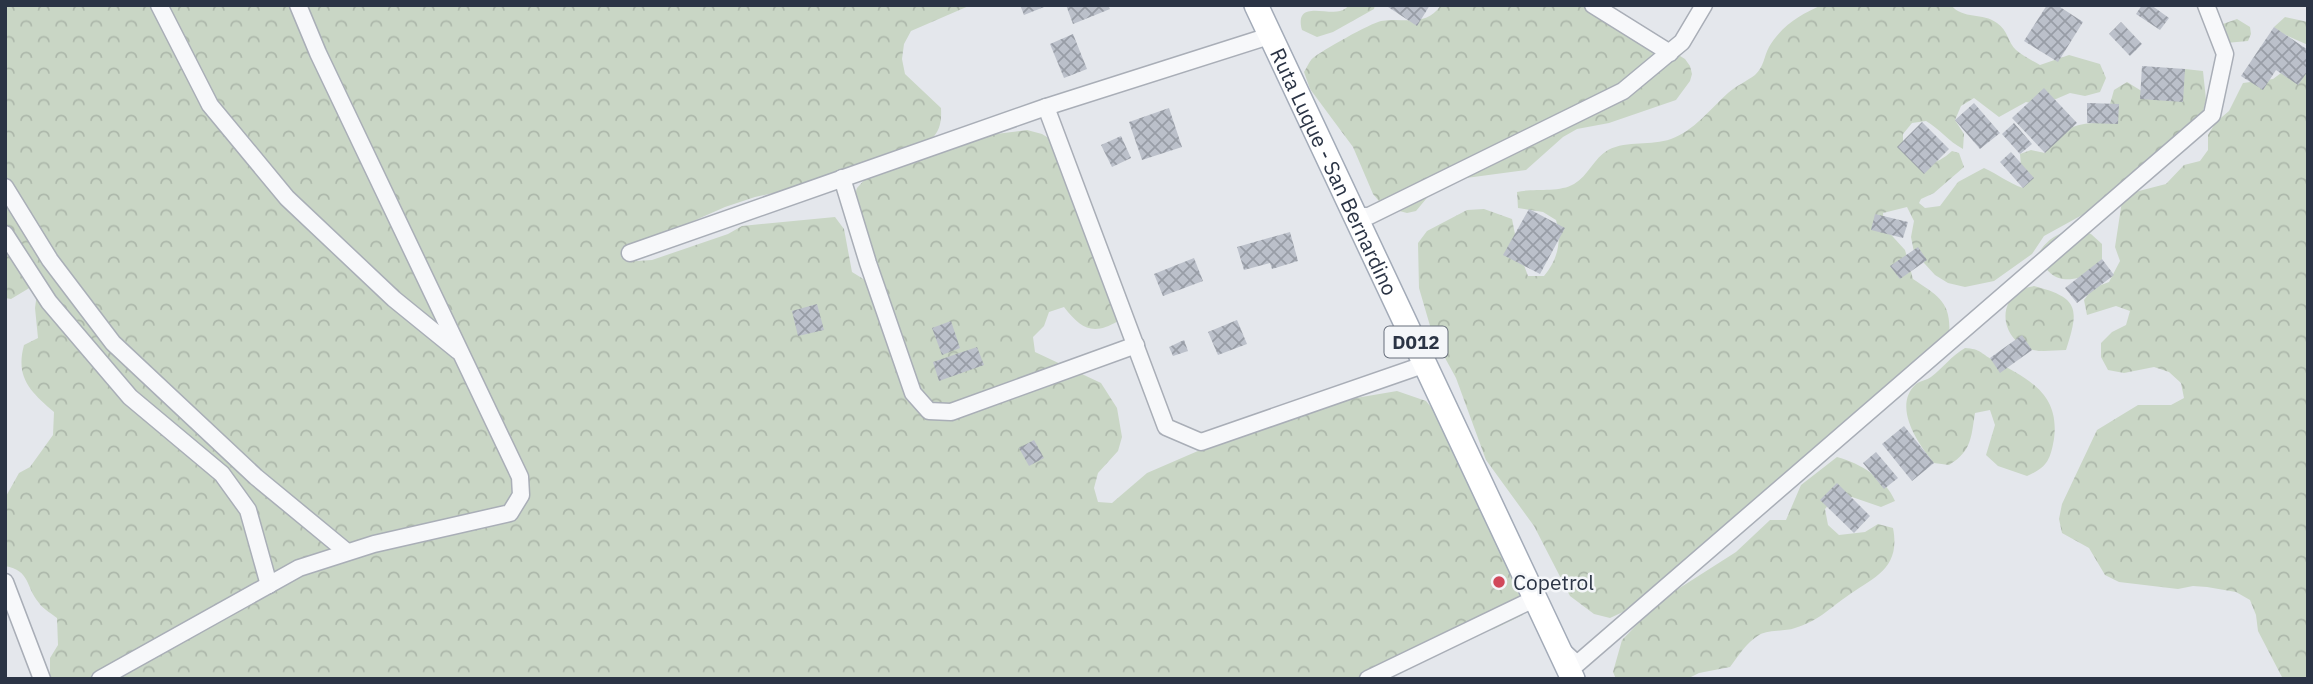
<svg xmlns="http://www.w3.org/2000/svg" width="2313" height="684" viewBox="0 0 2313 684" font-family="'IBM Plex Sans',sans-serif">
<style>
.forest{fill:url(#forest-crowns)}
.building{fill:url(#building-cross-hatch)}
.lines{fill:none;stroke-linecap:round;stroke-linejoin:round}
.minor-casing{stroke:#a9aeb7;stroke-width:19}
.primary-casing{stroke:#a3abb8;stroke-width:26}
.minor{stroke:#f7f8fa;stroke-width:16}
.primary{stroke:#fff;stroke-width:23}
.poi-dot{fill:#d1495b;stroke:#f4f6f9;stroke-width:2.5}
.labels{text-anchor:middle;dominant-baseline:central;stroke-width:5;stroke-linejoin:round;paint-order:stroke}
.shield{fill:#f4f6f9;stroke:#676e7b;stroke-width:2}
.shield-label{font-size:19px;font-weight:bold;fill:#2b3445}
.street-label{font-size:21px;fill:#2b3445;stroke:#f4f6f9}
.poi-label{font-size:21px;fill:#2b3445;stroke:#f4f6f9;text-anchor:start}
</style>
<defs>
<pattern id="forest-crowns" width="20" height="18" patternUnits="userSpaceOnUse" patternTransform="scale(1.75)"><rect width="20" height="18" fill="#c9d6c5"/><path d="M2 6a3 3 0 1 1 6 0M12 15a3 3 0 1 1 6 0" fill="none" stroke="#adb8ab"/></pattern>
<pattern id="building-cross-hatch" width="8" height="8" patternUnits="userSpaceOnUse" patternTransform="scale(1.75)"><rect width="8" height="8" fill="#bbc0ca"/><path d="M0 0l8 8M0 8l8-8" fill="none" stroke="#989da6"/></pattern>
</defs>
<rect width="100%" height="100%" fill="#e4e7ec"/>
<g class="forest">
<path d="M 5,5 L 971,5 L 911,31 L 904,44 L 902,59 L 905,74 L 941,108 C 942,127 938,135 923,147 L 819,183 L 755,197 L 725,207 L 637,246 L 637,261 L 652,260 L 728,234 L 742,226 L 835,217 L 844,229 L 852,272 L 865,280 L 852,203 L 857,188 L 868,176 L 967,132 L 996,134 L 1027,130 L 1042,134 L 1068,150 L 1076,162 L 1109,259 L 1123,289 L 1123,304 L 1118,321 C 1093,336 1081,329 1064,307 L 1049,312 L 1044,326 L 1033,337 L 1035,352 L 1101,383 L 1117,408 L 1122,437 L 1118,451 L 1098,473 L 1094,488 L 1098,502 L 1112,503 L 1147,473 L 1221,441 L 1338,401 L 1397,391 L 1426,401 L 1436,413 L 1523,600 L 1523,615 L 1494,629 L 1424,646 L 1360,679 L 50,679 L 50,658 L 58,645 L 57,618 C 52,614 43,609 39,603 C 25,586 31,571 5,566 L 5,498 L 19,473 L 30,467 L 53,435 L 54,412 C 31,392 15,378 24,345 L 38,338 L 35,308 L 37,293 L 31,287 L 11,299 L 5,298 Z"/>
<path d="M 1350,5 L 1375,5 L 1374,9 L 1333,32 L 1317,37 L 1302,30 C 1294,0 1326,15 1340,11 C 1344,10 1347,7 1350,5 Z"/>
<path d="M 1441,5 L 1602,5 L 1623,21 L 1685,59 L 1690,66 L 1692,74 L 1690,81 L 1676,100 L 1609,123 L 1577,129 L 1563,137 L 1526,170 L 1451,180 L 1436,187 L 1416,211 L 1407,213 L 1384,207 L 1373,194 L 1353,147 L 1310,89 L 1304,72 C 1307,68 1309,61 1313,58 C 1321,51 1371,23 1381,21 C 1403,17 1426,28 1441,5 Z"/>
<path d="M 1822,5 L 1951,5 C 1963,20 1983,12 1997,23 C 2008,30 2008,43 2016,50 C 2023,56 2033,61 2040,65 L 2069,55 L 2100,64 L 2106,78 L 2100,92 L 2085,96 L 2070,93 L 2042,105 L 2026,102 L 1999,117 L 1974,98 L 1961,106 L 1955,120 L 1964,134 L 1963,149 C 1948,141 1940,129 1926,121 L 1912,123 L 1903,134 L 1903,149 C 1924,162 1931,170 1952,151 L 1959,153 L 1964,167 L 1934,193 L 1921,199 L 1919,203 L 1925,208 L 1940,206 L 1958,182 L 1984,168 C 1998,174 2008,183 2023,188 L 2020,154 L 2031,150 L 2045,153 C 2062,130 2072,123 2099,123 L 2110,104 L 2114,90 L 2127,82 L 2153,98 L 2167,95 L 2185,69 L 2203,71 L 2206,100 L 2202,115 L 2145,170 L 2084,214 L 2044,236 L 2032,254 L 1994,281 L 1965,287 L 1948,283 L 1935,275 L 1914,252 L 1911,237 L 1914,221 L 1907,207 L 1883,213 L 1884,227 L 1905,250 L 1913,279 C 1938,296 1952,302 1949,336 L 1638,605 L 1610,618 L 1594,614 L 1570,596 L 1534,526 L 1486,460 L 1456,378 L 1433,336 L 1419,288 L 1418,243 L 1427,231 L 1467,210 L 1484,209 L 1512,219 L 1518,249 L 1528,276 L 1544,276 C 1558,259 1562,241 1556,220 L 1543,212 L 1518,208 L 1517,192 C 1534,188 1559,193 1574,184 C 1588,176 1594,158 1608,150 C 1628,140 1651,146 1671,139 C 1694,131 1711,108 1728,93 C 1736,86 1747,81 1755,75 C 1764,67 1764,56 1769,47 C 1781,26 1801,14 1822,5 Z"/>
<path d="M 2285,17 L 2308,22 L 2308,45 L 2281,33 L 2274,27 Z"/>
<path d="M 2237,19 L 2250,27 L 2251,34 L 2248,41 L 2226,43 L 2219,31 L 2223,24 Z"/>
<path d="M 2308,61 L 2308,679 L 2283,679 L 2258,631 L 2256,615 L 2250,600 L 2236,592 L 2207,587 L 2193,586 L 2178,589 L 2119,582 L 2105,575 L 2089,548 L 2062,533 L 2059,519 L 2062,504 L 2097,430 L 2138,405 L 2171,405 L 2184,398 L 2181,383 L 2169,372 L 2154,367 L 2124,373 L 2108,370 L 2101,357 L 2101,343 L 2112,332 L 2126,325 L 2130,311 L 2116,306 L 2087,315 L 2084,300 L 2093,288 L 2109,282 L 2120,261 L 2115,247 L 2122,201 L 2135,192 L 2166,184 L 2184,165 L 2200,161 L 2208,150 L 2208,135 L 2216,122 L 2229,111 L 2243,83 L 2273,79 L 2285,70 Z"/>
<path d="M 2076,229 L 2091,234 L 2102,244 L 2102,259 L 2096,272 C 2068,283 2051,285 2038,254 C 2048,238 2058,233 2076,229 Z"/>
<path d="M 2034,286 C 2080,298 2079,309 2066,350 C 2055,350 2043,352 2033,350 C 2005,343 1995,308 2019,291 C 2023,288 2030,287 2034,286 Z"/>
<path d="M 1965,348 C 1981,349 1980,353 1993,360 C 2028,379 2060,393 2054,439 C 2050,461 2047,467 2027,476 L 1998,466 L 1986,455 L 1995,425 L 1990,410 L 1975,413 C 1971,437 1972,451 1949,465 L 1934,463 C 1918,444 1892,406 1916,384 C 1920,381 1927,380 1931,377 C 1943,368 1951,356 1965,348 Z"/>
<path d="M 1837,457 C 1860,463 1886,479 1895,501 L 1881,507 L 1852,497 L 1836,496 L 1825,509 L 1828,525 L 1839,535 L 1865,532 L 1878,524 L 1893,528 C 1901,569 1874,577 1846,597 C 1826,611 1820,620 1795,628 C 1784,632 1769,629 1759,635 C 1746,643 1739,655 1730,667 L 1699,673 L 1687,679 L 1616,679 L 1613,672 L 1622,640 L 1655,606 L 1667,596 L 1736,552 L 1770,520 L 1786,520 L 1801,485 Z"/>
</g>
<g class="building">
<path d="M 1020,5 L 1049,5 L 1024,15 Z"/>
<path d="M 1066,5 L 1108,5 L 1110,9 L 1073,24 Z"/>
<path d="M 1385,5 L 1430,5 L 1417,26 Z"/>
<path d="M 2047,5 L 2057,5 L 2083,22 L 2058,62 L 2024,41 Z"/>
<path d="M 2142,5 L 2151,5 L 2169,18 L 2160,30 L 2136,14 Z"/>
<path d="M 2121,22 L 2142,44 L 2130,56 L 2109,34 Z"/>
<path d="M 2274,27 L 2308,50 L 2308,71 L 2298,85 L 2276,70 L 2263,90 L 2241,76 Z"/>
<path d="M 1073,34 L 1087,69 L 1064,78 L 1050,44 Z"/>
<path d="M 2142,66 L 2185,69 L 2183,102 L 2140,99 Z"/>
<path d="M 2044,88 L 2077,123 L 2045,153 L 2012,118 Z"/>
<path d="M 1974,103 L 2000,133 L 1980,149 L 1955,120 Z"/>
<path d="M 2087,103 L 2119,104 L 2118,124 L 2087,123 Z"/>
<path d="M 1169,108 L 1182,147 L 1142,160 L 1129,122 Z"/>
<path d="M 1922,122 L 1949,149 L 1924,174 L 1897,147 Z"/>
<path d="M 2014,123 L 2032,144 L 2020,154 L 2002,134 Z"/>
<path d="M 1121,136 L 1131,158 L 1112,167 L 1101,145 Z"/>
<path d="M 2011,152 L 2034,178 L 2023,188 L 2000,162 Z"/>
<path d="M 1529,209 L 1565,228 L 1540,274 L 1503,255 Z"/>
<path d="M 1875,214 L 1908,222 L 1903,238 L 1871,230 Z"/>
<path d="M 1290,232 L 1298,261 L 1272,269 L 1270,263 L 1244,270 L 1237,247 Z"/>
<path d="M 1918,247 L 1927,260 L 1900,279 L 1890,266 Z"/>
<path d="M 1194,258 L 1203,281 L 1163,296 L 1154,274 Z"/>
<path d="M 2102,259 L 2114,275 L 2077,303 L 2065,288 Z"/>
<path d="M 817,304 L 824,330 L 798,336 L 792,311 Z"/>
<path d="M 1237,320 L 1247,344 L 1218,355 L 1208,332 Z"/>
<path d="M 951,321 L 960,348 L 942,355 L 932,328 Z"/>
<path d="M 2022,335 L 2032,350 L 2000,373 L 1990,358 Z"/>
<path d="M 1184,340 L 1188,351 L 1173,356 L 1169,347 Z"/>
<path d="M 977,347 L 984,365 L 939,381 L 933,362 Z"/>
<path d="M 1904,426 L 1934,463 L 1912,481 L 1882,444 Z"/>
<path d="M 1034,440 L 1044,458 L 1029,466 L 1019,448 Z"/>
<path d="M 1876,452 L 1898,478 L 1884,489 L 1863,463 Z"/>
<path d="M 1837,483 L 1870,516 L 1854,533 L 1820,500 Z"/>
</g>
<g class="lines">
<defs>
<g id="minor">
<path d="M 159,5 L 210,105 L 287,198 L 394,299 L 458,351"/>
<path d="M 1593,5 L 1670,53"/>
<path d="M 1046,107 L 1166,427 L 1201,442 L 1426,364"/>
<path d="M 842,178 L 868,263 L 913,393 L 929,411 L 951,412 L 1136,345"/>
<path d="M 5,187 L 50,260 L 113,343 L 256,477 L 347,552"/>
<path d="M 1357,216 L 1369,216 L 1623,91 L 1682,42 L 1704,5"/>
<path d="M 5,234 L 49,302 L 130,397 L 222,474 L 248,510 L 269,585"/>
<path d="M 630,253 L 1046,107 L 1272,35"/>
<path d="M 5,582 L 42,679"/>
<path d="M 1562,650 L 1577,664 L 2212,115 L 2225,54 L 2206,5"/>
<path d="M 100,679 L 299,568 L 374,544 L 510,513 L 521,495 L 520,477 L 318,53 L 298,5"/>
<path d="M 1368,679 L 1536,598"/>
</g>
<g id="primary">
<path id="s1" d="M 1256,5 L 1573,679"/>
</g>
</defs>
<use href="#minor" class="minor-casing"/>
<use href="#primary" class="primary-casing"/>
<use href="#minor" class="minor"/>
<use href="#primary" class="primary"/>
</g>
<circle class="poi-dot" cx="1499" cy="582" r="7"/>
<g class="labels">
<rect class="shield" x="1384.5" y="326.5" width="63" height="31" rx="5"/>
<g class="shield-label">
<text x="1416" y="342">D012</text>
</g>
<g class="street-label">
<text stroke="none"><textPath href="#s1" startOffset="184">Ruta Luque - San Bernardino</textPath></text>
</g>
<g class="poi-label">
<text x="1513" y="582">Copetrol</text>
</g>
</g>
<rect width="2313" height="684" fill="none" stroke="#2b3445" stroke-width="14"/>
</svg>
